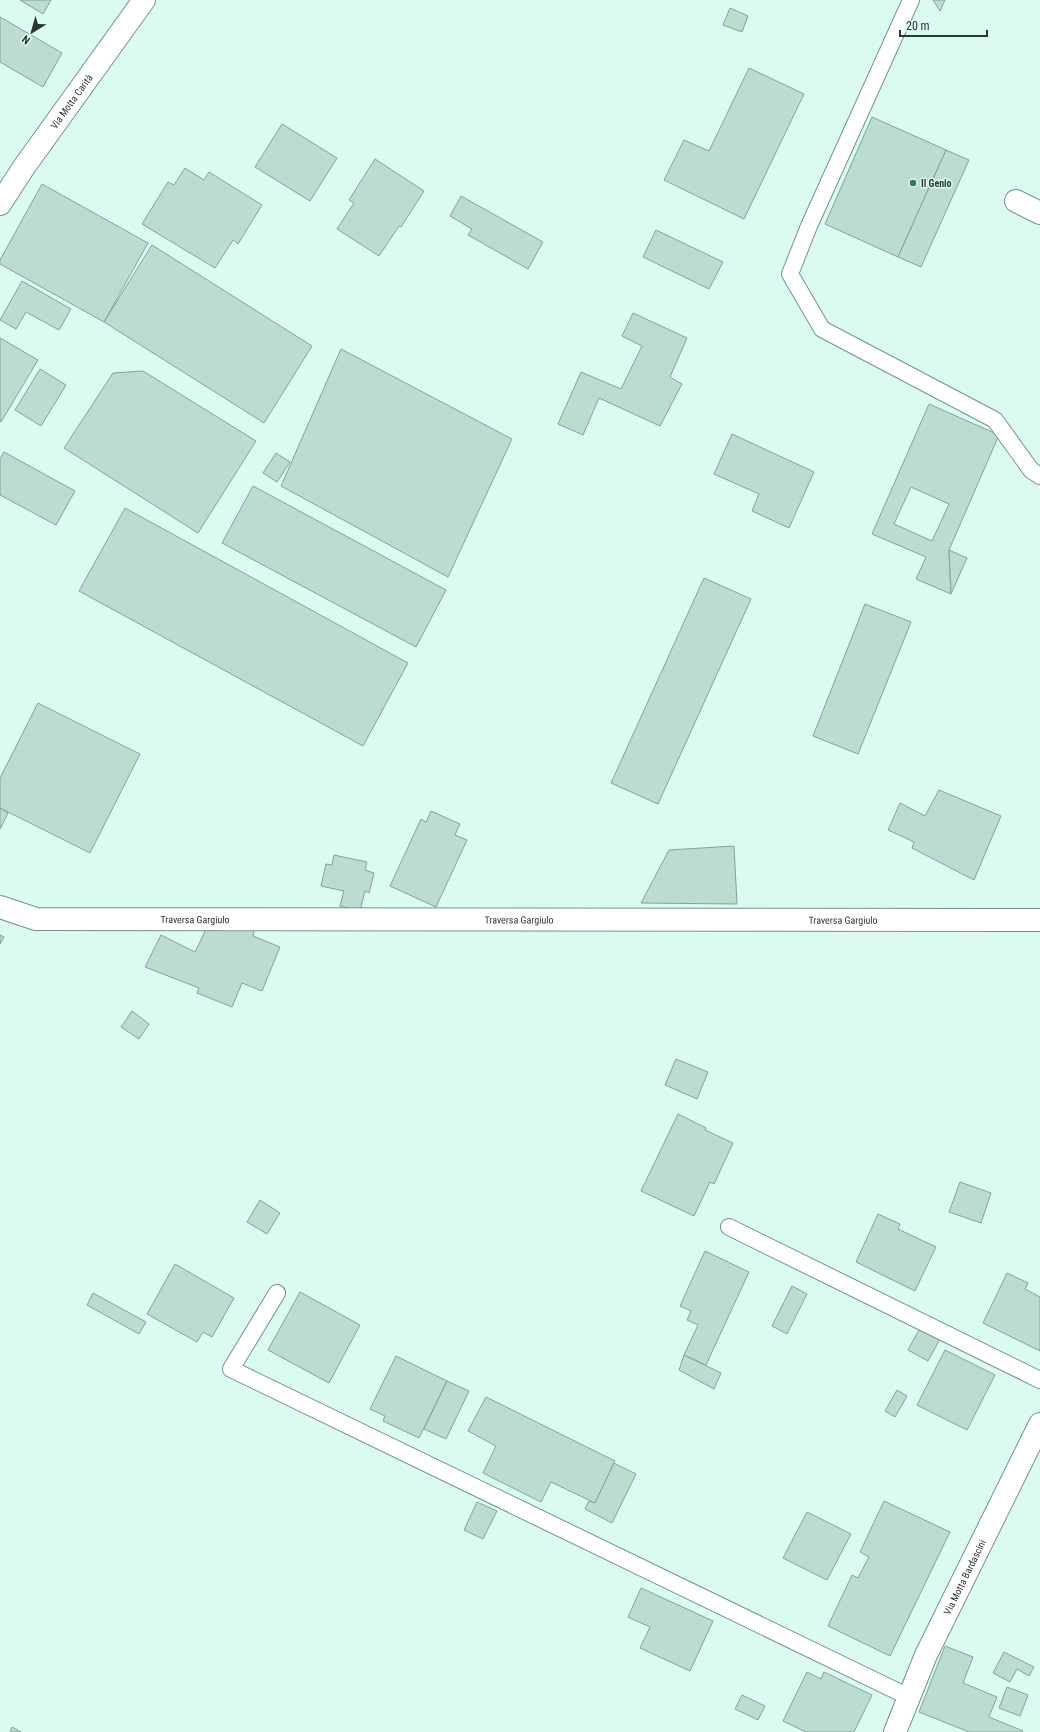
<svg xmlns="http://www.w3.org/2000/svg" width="1040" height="1732" viewBox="0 0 1040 1732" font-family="'Roboto Condensed',sans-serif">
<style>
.building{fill:#bcdbd1;stroke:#84a299;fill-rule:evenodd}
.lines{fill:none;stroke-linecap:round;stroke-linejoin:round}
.lane-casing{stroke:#76938a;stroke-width:18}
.street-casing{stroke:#76938a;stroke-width:24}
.lane{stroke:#fff;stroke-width:16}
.street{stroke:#fff;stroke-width:22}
.poi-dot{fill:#357565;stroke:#dbfaf0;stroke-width:1.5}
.labels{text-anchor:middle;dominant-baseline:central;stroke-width:3;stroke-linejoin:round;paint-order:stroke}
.street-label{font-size:10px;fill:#293632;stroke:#dbfaf0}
.poi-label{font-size:10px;font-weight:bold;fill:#293632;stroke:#dbfaf0;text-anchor:start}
</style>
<rect width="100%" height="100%" fill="#dbfaf0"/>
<g class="building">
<path d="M 20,0 L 51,0 L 43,14 Z"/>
<path d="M 933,0 L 945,0 L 940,11 Z"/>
<path d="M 730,8 L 748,16 L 742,32 L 723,25 Z"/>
<path d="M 0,17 L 62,53 L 43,87 L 0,62 Z"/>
<path d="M 749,68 L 804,94 L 744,219 L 664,180 L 684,140 L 709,151 Z"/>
<path d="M 872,117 L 946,150 L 898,257 L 825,224 Z"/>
<path d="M 282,124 L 337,158 L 310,201 L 255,167 Z"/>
<path d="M 946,150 L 969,160 L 921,267 L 898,257 Z"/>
<path d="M 375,159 L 424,191 L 401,227 L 399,226 L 379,256 L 337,229 L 354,203 L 349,200 Z"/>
<path d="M 185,168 L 204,180 L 209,172 L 262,205 L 238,244 L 233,240 L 215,268 L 142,224 L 168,182 L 174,185 Z"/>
<path d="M 42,184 L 148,243 L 104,322 L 0,264 L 0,260 Z"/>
<path d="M 461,196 L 543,242 L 528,269 L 468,235 L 472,229 L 450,216 Z"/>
<path d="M 656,230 L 723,262 L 709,289 L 643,257 Z"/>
<path d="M 152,245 L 312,346 L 264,423 L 104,322 Z"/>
<path d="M 22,281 L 71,309 L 59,330 L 26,312 L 16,329 L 0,320 Z"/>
<path d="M 633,313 L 687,338 L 670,377 L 682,384 L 660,426 L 599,398 L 583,435 L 558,424 L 581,372 L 621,389 L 642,346 L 622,336 Z"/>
<path d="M 0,338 L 38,360 L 1,422 L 0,421 Z"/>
<path d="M 341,349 L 512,439 L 448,577 L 281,486 Z"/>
<path d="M 40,369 L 66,385 L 41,426 L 15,410 Z"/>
<path d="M 143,371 L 256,441 L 198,533 L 64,448 L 113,373 Z"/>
<path d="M 929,404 L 999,435 L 949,550 L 951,594 L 916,579 L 926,557 L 872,534 ZM 911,487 L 949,504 L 932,541 L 894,524 Z"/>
<path d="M 732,434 L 814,472 L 789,528 L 752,511 L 759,494 L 714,474 Z"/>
<path d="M 4,452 L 75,491 L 56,525 L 0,495 L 0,459 Z"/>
<path d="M 276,453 L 290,462 L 277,482 L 263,473 Z"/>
<path d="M 253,486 L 446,590 L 416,647 L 222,543 Z"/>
<path d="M 125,508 L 408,663 L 363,746 L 79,591 Z"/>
<path d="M 949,550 L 967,558 L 951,594 Z"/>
<path d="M 704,578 L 751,599 L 658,804 L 611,783 Z"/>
<path d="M 865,604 L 911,622 L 858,754 L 813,736 Z"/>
<path d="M 38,703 L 140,754 L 90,853 L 0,808 L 0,778 Z"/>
<path d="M 939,790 L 1001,816 L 974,880 L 912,848 L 914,842 L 888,830 L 900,803 L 925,816 Z"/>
<path d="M 0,808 L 8,813 L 0,829 Z"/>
<path d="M 431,811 L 460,824 L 455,835 L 467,840 L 436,907 L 390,886 L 421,819 L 426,822 Z"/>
<path d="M 734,846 L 737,904 L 641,903 L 669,850 Z"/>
<path d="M 334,855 L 367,862 L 365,870 L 374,873 L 369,893 L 365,891 L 360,911 L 340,906 L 344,891 L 321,886 L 326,864 L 332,865 Z"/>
<path d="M 209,923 L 233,930 L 235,923 L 254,931 L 253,936 L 280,947 L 262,991 L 242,983 L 232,1007 L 197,993 L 199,988 L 145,967 L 161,935 L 195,952 Z"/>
<path d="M 0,935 L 4,937 L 0,944 Z"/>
<path d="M 132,1011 L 149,1024 L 139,1039 L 121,1027 Z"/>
<path d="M 676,1059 L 708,1072 L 697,1099 L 665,1085 Z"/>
<path d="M 678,1114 L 706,1128 L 705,1130 L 733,1143 L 714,1184 L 710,1182 L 694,1216 L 641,1191 Z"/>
<path d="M 960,1182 L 991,1193 L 981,1223 L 949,1212 Z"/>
<path d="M 260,1200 L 280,1213 L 267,1234 L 247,1222 Z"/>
<path d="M 878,1214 L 900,1224 L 898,1229 L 936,1247 L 915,1291 L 856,1262 Z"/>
<path d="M 705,1251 L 749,1272 L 706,1365 L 684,1355 L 698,1325 L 687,1320 L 691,1311 L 680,1306 Z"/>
<path d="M 175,1264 L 234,1298 L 212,1337 L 203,1332 L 197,1342 L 147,1314 Z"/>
<path d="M 1007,1273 L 1028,1283 L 1025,1289 L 1040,1297 L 1040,1351 L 983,1323 Z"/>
<path d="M 792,1286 L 807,1294 L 787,1334 L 772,1326 Z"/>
<path d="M 300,1292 L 360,1325 L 329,1383 L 268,1350 Z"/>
<path d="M 93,1293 L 146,1322 L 139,1334 L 87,1305 Z"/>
<path d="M 920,1328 L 940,1339 L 928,1361 L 908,1350 Z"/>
<path d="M 945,1350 L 995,1375 L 967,1430 L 917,1405 Z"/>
<path d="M 684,1355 L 721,1373 L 714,1389 L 679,1370 Z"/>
<path d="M 396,1356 L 447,1381 L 419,1438 L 383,1421 L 385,1416 L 370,1409 Z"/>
<path d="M 447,1381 L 469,1391 L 446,1439 L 424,1429 Z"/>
<path d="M 897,1390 L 907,1396 L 895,1417 L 885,1411 Z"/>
<path d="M 486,1397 L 615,1461 L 595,1503 L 551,1482 L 541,1502 L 483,1473 L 496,1446 L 468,1431 Z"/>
<path d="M 614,1463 L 636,1474 L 612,1523 L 585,1509 L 589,1501 L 595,1503 Z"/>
<path d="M 884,1501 L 950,1532 L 890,1656 L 828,1626 L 852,1575 L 858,1578 L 869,1557 L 860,1552 Z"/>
<path d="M 477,1502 L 497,1511 L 483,1539 L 464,1530 Z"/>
<path d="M 807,1512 L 851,1534 L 827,1580 L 783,1558 Z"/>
<path d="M 641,1588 L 713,1621 L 690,1671 L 640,1648 L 650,1627 L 628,1617 Z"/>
<path d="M 945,1646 L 973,1657 L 963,1683 L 997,1697 L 989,1717 L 1023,1731 L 1022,1732 L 969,1732 L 919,1712 Z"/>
<path d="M 1004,1652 L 1034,1667 L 1029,1676 L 1017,1669 L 1010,1682 L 993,1673 Z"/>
<path d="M 807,1672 L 821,1679 L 824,1672 L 872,1695 L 854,1732 L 806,1732 L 783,1721 Z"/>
<path d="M 1007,1687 L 1028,1695 L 1020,1716 L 999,1708 Z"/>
<path d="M 742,1695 L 765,1706 L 758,1720 L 735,1709 Z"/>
<path d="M 12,1727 L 21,1732 L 10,1732 Z"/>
</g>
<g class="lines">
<defs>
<g id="lane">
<path d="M 911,0 L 809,226 L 790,274 L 822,329 L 995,420 L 1031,470 L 1040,476"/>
<path d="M 729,1227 L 1040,1380"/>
<path d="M 277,1293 L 231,1369 L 909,1697"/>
</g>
<g id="street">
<path d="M 1016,201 L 1040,213"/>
<path id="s1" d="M 0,204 L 24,167 L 144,0"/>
<path id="s2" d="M 0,907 L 36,919 L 1040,920"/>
<path id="s3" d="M 895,1732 L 926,1655 L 1040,1424"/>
</g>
</defs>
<use href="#lane" class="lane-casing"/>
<use href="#street" class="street-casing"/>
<use href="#lane" class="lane"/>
<use href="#street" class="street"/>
</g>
<circle class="poi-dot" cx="913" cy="183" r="4"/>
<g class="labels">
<g class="street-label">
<text stroke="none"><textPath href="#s1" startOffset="125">Via Motta Carità</textPath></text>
<text stroke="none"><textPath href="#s2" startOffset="197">Traversa Gargiulo</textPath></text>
<text stroke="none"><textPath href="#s2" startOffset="521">Traversa Gargiulo</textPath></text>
<text stroke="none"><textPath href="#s2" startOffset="845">Traversa Gargiulo</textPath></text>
<text stroke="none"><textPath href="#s3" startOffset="170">Via Motta Bardascini</textPath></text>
</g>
<g class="poi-label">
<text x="921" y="183">Il Genio</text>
</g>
</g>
<g transform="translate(32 32) rotate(217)" stroke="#dbfaf0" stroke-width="3" paint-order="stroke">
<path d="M0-3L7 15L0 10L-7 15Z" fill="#293632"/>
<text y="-6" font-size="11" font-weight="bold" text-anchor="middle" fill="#293632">N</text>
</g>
<path d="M900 30v6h87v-6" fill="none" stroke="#293632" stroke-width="2"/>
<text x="906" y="30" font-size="12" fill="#293632" stroke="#dbfaf0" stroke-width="3" paint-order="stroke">20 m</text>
</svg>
